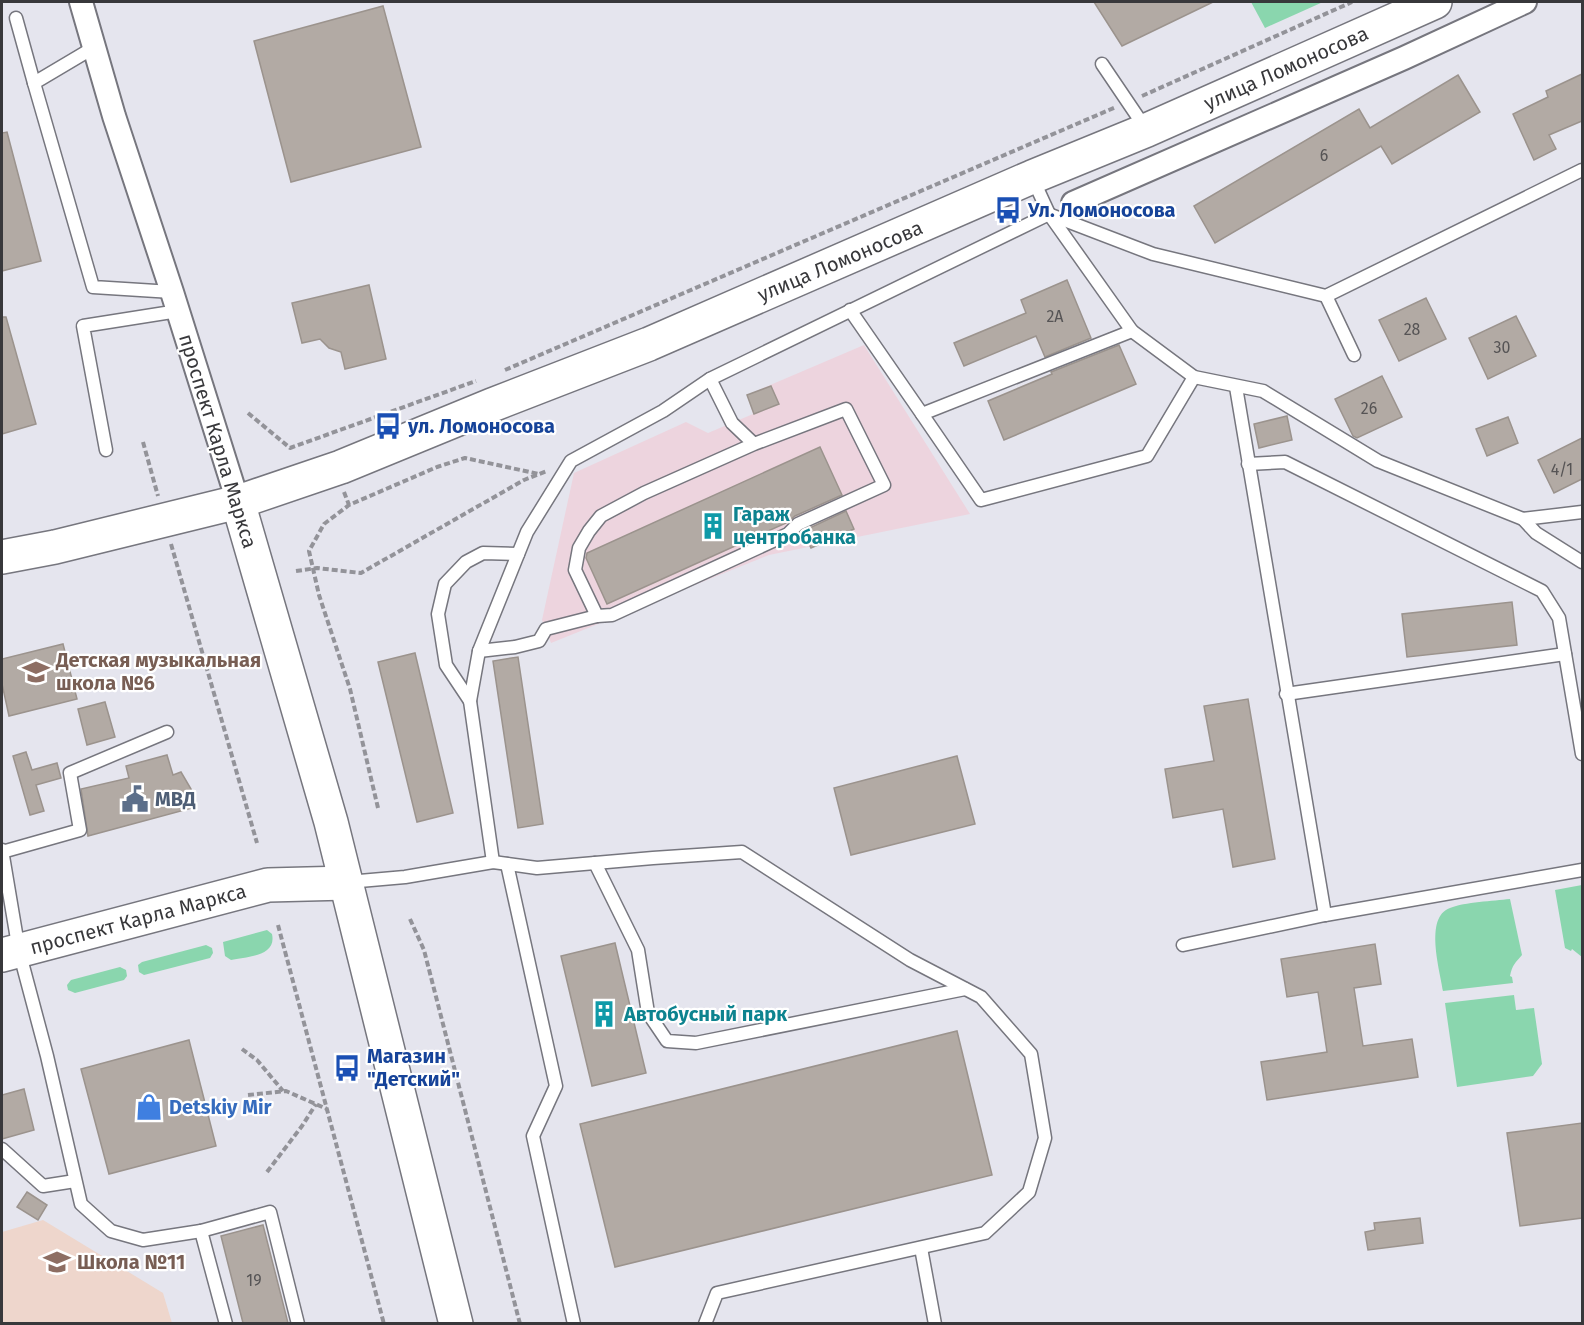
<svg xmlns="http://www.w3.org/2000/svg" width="1584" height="1325" viewBox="0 0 1584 1325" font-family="'Fira Sans',sans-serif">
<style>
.industrial{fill:#edd4de}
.education{fill:#eed6cc}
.green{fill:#8ad6ae}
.building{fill:#b2aaa4;stroke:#9b938d;stroke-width:1.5}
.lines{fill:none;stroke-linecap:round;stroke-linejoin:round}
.lane-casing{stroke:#76767e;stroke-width:15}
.street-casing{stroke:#76767e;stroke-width:26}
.secondary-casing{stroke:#76767e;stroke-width:36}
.path{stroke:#939399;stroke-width:4;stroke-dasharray:6 3;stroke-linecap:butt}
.lane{stroke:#fff;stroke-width:12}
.street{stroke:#fff;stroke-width:22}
.secondary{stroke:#fff;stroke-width:33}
.labels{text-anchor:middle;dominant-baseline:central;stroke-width:4.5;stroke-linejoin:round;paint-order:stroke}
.number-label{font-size:16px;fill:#565455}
.street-label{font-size:20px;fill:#38383b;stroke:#fff}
.transit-label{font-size:20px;font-weight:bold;fill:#164399;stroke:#fff;text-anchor:start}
.culture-label{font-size:20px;font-weight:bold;fill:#0d838f;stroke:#fff;text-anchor:start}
.education-label{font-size:20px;font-weight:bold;fill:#785e54;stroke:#fff;text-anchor:start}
.service-label{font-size:20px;font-weight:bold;fill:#4e5e75;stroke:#fff;text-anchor:start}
.shop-label{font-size:20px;font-weight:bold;fill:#366cbe;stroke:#fff;text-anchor:start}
</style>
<rect width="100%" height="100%" fill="#e5e5ee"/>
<path class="industrial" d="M 864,345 L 970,514 L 769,555 L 551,643 L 542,620 L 574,473 L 686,422 L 708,433 L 753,414 L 747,395 Z"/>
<path class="education" d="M 43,1220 L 163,1293 L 172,1323 L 2,1323 L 2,1232 Z"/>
<g class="green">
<path d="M 1251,2 L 1323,2 L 1265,28 Z"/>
<path d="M 1582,885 L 1582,957 L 1572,949 L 1571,951 L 1565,948 L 1555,890 Z"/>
<path d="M 1510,899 L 1522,955 C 1516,962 1512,965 1510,976 L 1512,977 L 1513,983 L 1443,991 C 1440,970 1424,917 1450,908 C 1465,902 1493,901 1510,899 Z"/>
<path d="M 267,930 L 272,934 C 277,956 247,957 231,960 L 225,956 L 223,942 Z"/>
<path d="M 206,945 L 212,948 L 213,953 L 210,958 L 144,975 L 139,972 L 138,965 L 142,962 Z"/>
<path d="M 120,967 L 126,970 L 127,976 L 124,980 L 75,993 L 68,990 L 67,985 L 71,980 Z"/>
<path d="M 1514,995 L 1516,1010 L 1534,1008 L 1542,1064 L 1533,1076 L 1457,1087 L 1445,1003 Z"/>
</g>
<g class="building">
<path d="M 1094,2 L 1213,2 L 1122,46 Z"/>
<path d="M 383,6 L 421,147 L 291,182 L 254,41 Z"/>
<path d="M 1582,74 L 1582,121 L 1549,135 L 1556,149 L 1534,160 L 1513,114 L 1548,97 L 1546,91 Z"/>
<path d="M 1458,75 L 1480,112 L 1392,164 L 1381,146 L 1215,243 L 1194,206 L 1359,109 L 1370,128 Z"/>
<path d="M 7,132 L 41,261 L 2,271 L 2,133 Z"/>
<path d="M 1067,280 L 1091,338 L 1045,357 L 1036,336 L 964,366 L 954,343 L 1026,313 L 1021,300 Z"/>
<path d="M 369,285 L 386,359 L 345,369 L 341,352 L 329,348 L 320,339 L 302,343 L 292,303 Z"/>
<path d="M 1426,298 L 1446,339 L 1399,361 L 1379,320 Z"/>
<path d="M 1516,316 L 1536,356 L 1488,379 L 1469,338 Z"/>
<path d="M 2,317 L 6,317 L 36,424 L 2,434 Z"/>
<path d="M 1119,345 L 1136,384 L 1004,440 L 988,401 L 1052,374 L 1051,372 Z"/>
<path d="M 1382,376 L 1402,417 L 1357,438 L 1353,436 L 1335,399 Z"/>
<path d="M 771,386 L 779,404 L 754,414 L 747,395 Z"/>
<path d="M 1287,416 L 1292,440 L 1259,448 L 1254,424 Z"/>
<path d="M 1508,417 L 1518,443 L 1487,456 L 1476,429 Z"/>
<path d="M 1582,438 L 1582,479 L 1554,493 L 1538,460 Z"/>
<path d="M 820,447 L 842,495 L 795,516 L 788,522 L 607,604 L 586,558 L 587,553 Z"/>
<path d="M 846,511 L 854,529 L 811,548 L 803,531 Z"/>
<path d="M 1512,602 L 1517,645 L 1407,657 L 1402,614 Z"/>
<path d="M 63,644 L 77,699 L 9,716 L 2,684 L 2,659 Z"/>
<path d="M 415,653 L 453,813 L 417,822 L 378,662 Z"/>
<path d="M 518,657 L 543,824 L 518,828 L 493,661 Z"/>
<path d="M 1248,699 L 1275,859 L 1233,867 L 1223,809 L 1173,818 L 1165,769 L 1214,761 L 1204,706 Z"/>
<path d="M 105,702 L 115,737 L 87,745 L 78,709 Z"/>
<path d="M 26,752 L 32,770 L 57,763 L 61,778 L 36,785 L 44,811 L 30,815 L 13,756 Z"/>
<path d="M 167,755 L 173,775 L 181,772 L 191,789 L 192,808 L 88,836 L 81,789 L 129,778 L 126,766 Z"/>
<path d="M 957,756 L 975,824 L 851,855 L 834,788 Z"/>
<path d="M 615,943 L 646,1073 L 592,1086 L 561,956 Z"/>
<path d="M 1375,944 L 1381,984 L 1354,988 L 1363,1046 L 1412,1039 L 1418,1077 L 1267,1100 L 1261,1062 L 1327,1052 L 1318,992 L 1287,997 L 1281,959 Z"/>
<path d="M 957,1031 L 992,1175 L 615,1267 L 580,1124 Z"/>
<path d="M 189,1040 L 216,1146 L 109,1174 L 81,1069 Z"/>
<path d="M 24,1089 L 34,1130 L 2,1139 L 2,1095 Z"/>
<path d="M 1582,1123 L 1582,1218 L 1520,1226 L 1507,1133 Z"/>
<path d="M 27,1192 L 47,1205 L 38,1220 L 17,1207 Z"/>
<path d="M 1420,1218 L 1423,1243 L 1368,1250 L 1365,1232 L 1375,1230 L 1374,1223 Z"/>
<path d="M 263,1225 L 288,1323 L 243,1323 L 221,1236 Z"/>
</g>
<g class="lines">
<defs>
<g id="lane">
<path d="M 16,18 L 34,83"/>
<path d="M 93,48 L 34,83 L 93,287 L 172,292"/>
<path d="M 1102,64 L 1146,129"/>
<path d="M 1032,177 L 1049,214 L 1132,331 L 1194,377 L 1263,391 L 1378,461 L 1523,519 L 1582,512"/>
<path d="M 1051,215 L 1153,254 L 1326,296 L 1582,170"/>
<path d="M 1326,296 L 1354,355"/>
<path d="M 850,310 L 922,414 L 1132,331"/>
<path d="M 710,379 L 732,423 L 754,444 L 644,493 L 601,516 L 589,531 L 579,548 L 575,570 L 597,616 L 612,615 L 788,534 L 798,524 L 884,485 L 846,409 L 754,444"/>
<path d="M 1236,387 L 1325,915"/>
<path d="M 922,414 L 981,500 L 1147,456 L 1194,377"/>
<path d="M 106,450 L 83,326 L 178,311"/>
<path d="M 1248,464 L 1285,462 L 1542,591 L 1559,618 L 1582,754"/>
<path d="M 1523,519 L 1536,533 L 1582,562"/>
<path d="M 479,651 L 515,647 L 539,641 L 546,629 L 597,616"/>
<path d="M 1286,694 L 1565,654"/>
<path d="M 470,701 L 446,665 L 438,614 L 445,584 L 466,562 L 483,553 L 518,554"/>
<path d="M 2,850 L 19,951 L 47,1056 L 81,1204 L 111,1231 L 143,1240 L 201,1231 L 270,1212 L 298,1324"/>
<path d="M 2,852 L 80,830 L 70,773 L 167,732"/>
<path d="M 493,862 L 537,868 L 653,858 L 742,852 L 910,960 L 981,997 L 1031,1054 L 1045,1138 L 1029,1192 L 985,1233 L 717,1293 L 705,1324"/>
<path d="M 595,863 L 638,950 L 648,1013 L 667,1041 L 696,1043 L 965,989"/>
<path d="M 507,864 L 556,1086 L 533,1136 L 574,1324"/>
<path d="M 348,882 L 405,877 L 493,862 L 470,701 L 479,651 L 527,532 L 571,461 L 663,411 L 710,379 L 1049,214"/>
<path d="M 1183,945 L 1325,915 L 1582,870"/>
<path d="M 2,1149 L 43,1186 L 75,1181"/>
<path d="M 201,1231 L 226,1324"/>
<path d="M 921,1248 L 935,1324"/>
</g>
<g id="street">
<path d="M 81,2 L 114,116 L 172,292 L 238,502"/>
<path d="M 1073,203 L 1404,58 L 1525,2"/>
</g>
<g id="secondary">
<path d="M 238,502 L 331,822 L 456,1324"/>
<path d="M 2,557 L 55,547 L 238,502 L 341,467 L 492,405 L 649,344 L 1032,177 L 1147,130 L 1435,2"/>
<path d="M 2,955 L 268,885 L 347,883"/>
</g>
</defs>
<use href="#lane" class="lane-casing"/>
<use href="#street" class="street-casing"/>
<use href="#secondary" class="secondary-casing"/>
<g class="path">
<path d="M 1142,96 L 1352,2"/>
<path d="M 505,370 L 1116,107"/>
<path d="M 248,413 L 290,448 L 476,381"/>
<path d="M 143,442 L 158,496"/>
<path d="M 344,492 L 349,505"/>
<path d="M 171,544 L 257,843"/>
<path d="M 296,571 L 317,568 L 361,573 L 524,480 L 547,471"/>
<path d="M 378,808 L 350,689 L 319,595 L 309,551 L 324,524 L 349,505 L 437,467 L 465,458 L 539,474"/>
<path d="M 410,919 L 424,950 L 520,1324"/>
<path d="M 278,925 L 384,1324"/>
<path d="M 242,1049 L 257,1060 L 283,1091"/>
<path d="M 248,1095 L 286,1091 L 327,1109"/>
<path d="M 267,1172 L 302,1126 L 316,1104"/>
</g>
<use href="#lane" class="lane"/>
<use href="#street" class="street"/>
<use href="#secondary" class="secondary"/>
</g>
<defs>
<symbol id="bus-bare" viewBox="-9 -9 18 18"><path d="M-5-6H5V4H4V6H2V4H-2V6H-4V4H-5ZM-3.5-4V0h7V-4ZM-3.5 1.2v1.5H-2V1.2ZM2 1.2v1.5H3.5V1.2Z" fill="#1a4fb4" stroke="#fff" stroke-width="2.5" paint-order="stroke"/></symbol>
<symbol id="building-bare" viewBox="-9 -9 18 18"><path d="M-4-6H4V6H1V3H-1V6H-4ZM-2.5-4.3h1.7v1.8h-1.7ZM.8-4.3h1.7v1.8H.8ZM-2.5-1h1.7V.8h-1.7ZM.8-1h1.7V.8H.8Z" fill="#0f9aa8" stroke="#fff" stroke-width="2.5" paint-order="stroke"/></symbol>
<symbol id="school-bare" viewBox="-9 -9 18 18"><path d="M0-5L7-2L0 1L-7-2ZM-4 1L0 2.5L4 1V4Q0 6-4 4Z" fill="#8d6e63" stroke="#fff" stroke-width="2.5" paint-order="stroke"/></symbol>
<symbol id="civic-bare" viewBox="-9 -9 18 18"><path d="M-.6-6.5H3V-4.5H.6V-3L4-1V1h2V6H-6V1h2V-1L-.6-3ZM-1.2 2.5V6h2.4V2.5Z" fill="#5c6f8a" stroke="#fff" stroke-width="2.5" paint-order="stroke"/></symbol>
<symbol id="shop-bare" viewBox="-9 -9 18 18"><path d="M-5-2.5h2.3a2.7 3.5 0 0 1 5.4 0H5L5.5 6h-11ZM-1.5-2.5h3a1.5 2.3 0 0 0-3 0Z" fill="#3f7fe0" stroke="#fff" stroke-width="2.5" paint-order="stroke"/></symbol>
</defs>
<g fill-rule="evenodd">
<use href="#bus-bare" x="989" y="191" width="38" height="38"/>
<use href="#bus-bare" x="369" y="407" width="38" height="38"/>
<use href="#building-bare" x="694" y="507" width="38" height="38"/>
<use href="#school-bare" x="17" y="653" width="38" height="38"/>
<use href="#civic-bare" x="116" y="780" width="38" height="38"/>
<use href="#building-bare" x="585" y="995" width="38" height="38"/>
<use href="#bus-bare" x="328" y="1049" width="38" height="38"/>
<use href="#shop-bare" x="130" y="1088" width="38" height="38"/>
<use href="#school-bare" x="38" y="1243" width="38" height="38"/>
</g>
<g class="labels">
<g class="number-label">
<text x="1324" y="155">6</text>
<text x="1055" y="316">2А</text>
<text x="1412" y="329">28</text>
<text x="1502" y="347">30</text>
<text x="1369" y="408">26</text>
<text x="1562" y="469">4/1</text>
<text x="254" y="1280">19</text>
</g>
<g class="street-label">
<text transform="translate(1286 68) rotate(-24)">улица Ломоносова</text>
<text transform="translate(840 261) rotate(-23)">улица Ломоносова</text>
<text transform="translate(218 441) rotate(73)">проспект Карла Маркса</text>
<text transform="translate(138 919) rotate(-15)">проспект Карла Маркса</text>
</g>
<g class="transit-label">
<text x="1028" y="210">Ул. Ломоносова</text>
<text x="408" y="426">ул. Ломоносова</text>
<text x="367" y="1056">Магазин<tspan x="367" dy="23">"Детский"</tspan></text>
</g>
<g class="culture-label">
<text x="733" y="514">Гараж<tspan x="733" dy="23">центробанка</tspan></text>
<text x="624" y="1014">Автобусный парк</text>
</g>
<g class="education-label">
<text x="56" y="660">Детская музыкальная<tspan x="56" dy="23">школа №6</tspan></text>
<text x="77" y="1262">Школа №11</text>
</g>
<g class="service-label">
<text x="155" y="799">МВД</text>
</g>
<g class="shop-label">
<text x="169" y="1107">Detskiy Mir</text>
</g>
</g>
<rect width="1584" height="1325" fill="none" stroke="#38383b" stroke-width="6"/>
</svg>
